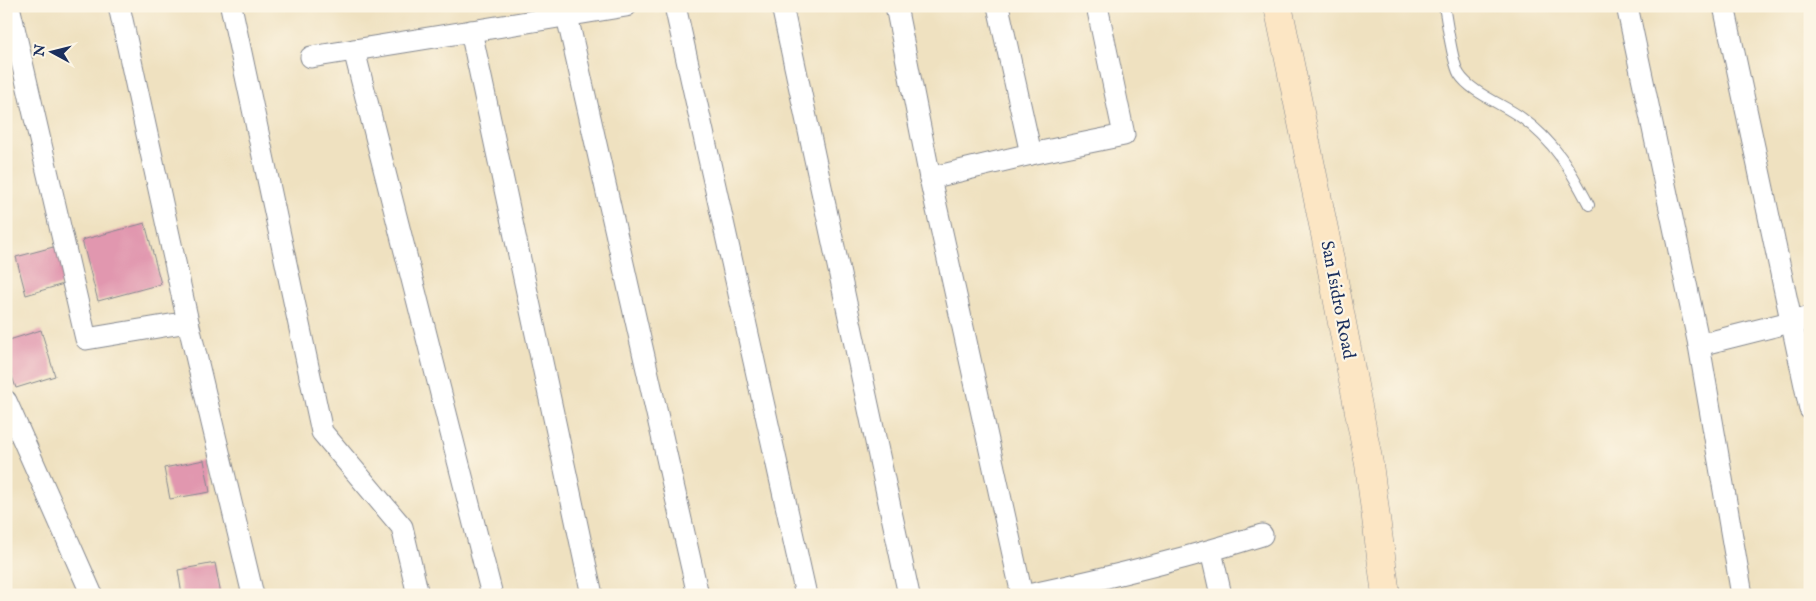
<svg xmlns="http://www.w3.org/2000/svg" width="1816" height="601" viewBox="0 0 1816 601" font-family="'IM FELL English',serif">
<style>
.building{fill:#e197af}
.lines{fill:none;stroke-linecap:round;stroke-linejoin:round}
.lane-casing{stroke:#85888f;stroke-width:12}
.street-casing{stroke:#85888f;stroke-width:23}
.secondary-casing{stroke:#85888f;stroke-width:29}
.lane{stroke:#fff;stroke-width:10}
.street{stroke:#fff;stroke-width:21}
.secondary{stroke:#fce6c4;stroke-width:28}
.labels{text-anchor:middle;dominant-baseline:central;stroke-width:4.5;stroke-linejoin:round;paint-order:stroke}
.street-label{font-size:18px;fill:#1b2f5e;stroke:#fcf5e5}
</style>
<rect width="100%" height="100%" fill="#fcf5e5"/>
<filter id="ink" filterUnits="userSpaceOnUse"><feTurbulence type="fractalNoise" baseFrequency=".02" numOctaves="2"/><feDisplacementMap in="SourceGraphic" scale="10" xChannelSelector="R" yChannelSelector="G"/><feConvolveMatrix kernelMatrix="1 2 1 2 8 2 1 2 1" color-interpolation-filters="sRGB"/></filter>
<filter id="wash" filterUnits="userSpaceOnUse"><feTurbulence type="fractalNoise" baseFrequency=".0096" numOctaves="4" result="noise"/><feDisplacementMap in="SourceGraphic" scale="20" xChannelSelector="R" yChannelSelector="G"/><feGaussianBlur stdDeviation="1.12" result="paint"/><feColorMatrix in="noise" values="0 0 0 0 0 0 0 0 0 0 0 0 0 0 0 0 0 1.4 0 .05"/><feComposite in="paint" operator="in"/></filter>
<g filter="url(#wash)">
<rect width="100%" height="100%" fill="#efe1c0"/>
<g id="blocks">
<g class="building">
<path d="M 145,223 L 161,284 L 98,301 L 82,240 Z"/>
<path d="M 57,246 L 67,283 L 26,295 L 16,257 Z"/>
<path d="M 41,330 L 55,376 L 16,388 L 6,359 L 6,341 Z"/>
<path d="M 204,460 L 210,492 L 170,499 L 164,468 Z"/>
<path d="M 215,563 L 221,595 L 182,595 L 178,570 Z"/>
</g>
</g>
</g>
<g filter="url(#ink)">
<use href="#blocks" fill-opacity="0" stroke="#85888f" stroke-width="1"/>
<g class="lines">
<defs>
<path id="lane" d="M 1444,6 C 1447,21 1452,62 1459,74 C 1471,93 1503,104 1522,118 C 1555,142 1570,169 1589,205"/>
<g id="street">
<path d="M 9,6 L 86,339 L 188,322"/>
<path d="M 119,6 L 188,322 L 253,595"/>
<path d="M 231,6 L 322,432 L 402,527 L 418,595"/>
<path d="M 675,6 L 806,595"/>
<path d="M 782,6 L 909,595"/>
<path d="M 896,6 L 930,178 L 1022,595"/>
<path d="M 998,6 L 1031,154"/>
<path d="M 1627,6 L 1699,345 L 1742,595"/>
<path d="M 1724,6 L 1810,409"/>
<path d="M 567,16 L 698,595"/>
<path d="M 471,31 L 592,595"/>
<path d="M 354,50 L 492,595"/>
<path d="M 311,57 L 626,6"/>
<path d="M 930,178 L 1031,154 L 1124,135 L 1097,6"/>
<path d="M 1699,345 L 1810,317"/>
<path d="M 6,401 L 92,595"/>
<path d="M 1211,551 L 1221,595"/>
<path d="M 1028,595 C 1107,578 1185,559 1262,535"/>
</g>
<path id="secondary" d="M 1278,6 L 1325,234 L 1369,464 L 1386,595"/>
</defs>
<use href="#lane" class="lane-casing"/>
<use href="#street" class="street-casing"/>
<use href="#secondary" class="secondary-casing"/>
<use href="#lane" class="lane"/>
<use href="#street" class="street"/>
<use href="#secondary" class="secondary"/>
</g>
</g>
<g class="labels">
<g class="street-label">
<text transform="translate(1337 300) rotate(79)">San Isidro Road</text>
</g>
</g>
<rect width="1816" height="601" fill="none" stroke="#fcf5e5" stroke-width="25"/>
<g transform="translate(52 52) rotate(277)" stroke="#fcf5e5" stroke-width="4" paint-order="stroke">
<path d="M0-4L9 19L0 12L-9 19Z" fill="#1b2f5e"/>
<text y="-8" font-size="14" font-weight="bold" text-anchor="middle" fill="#1b2f5e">N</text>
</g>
</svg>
